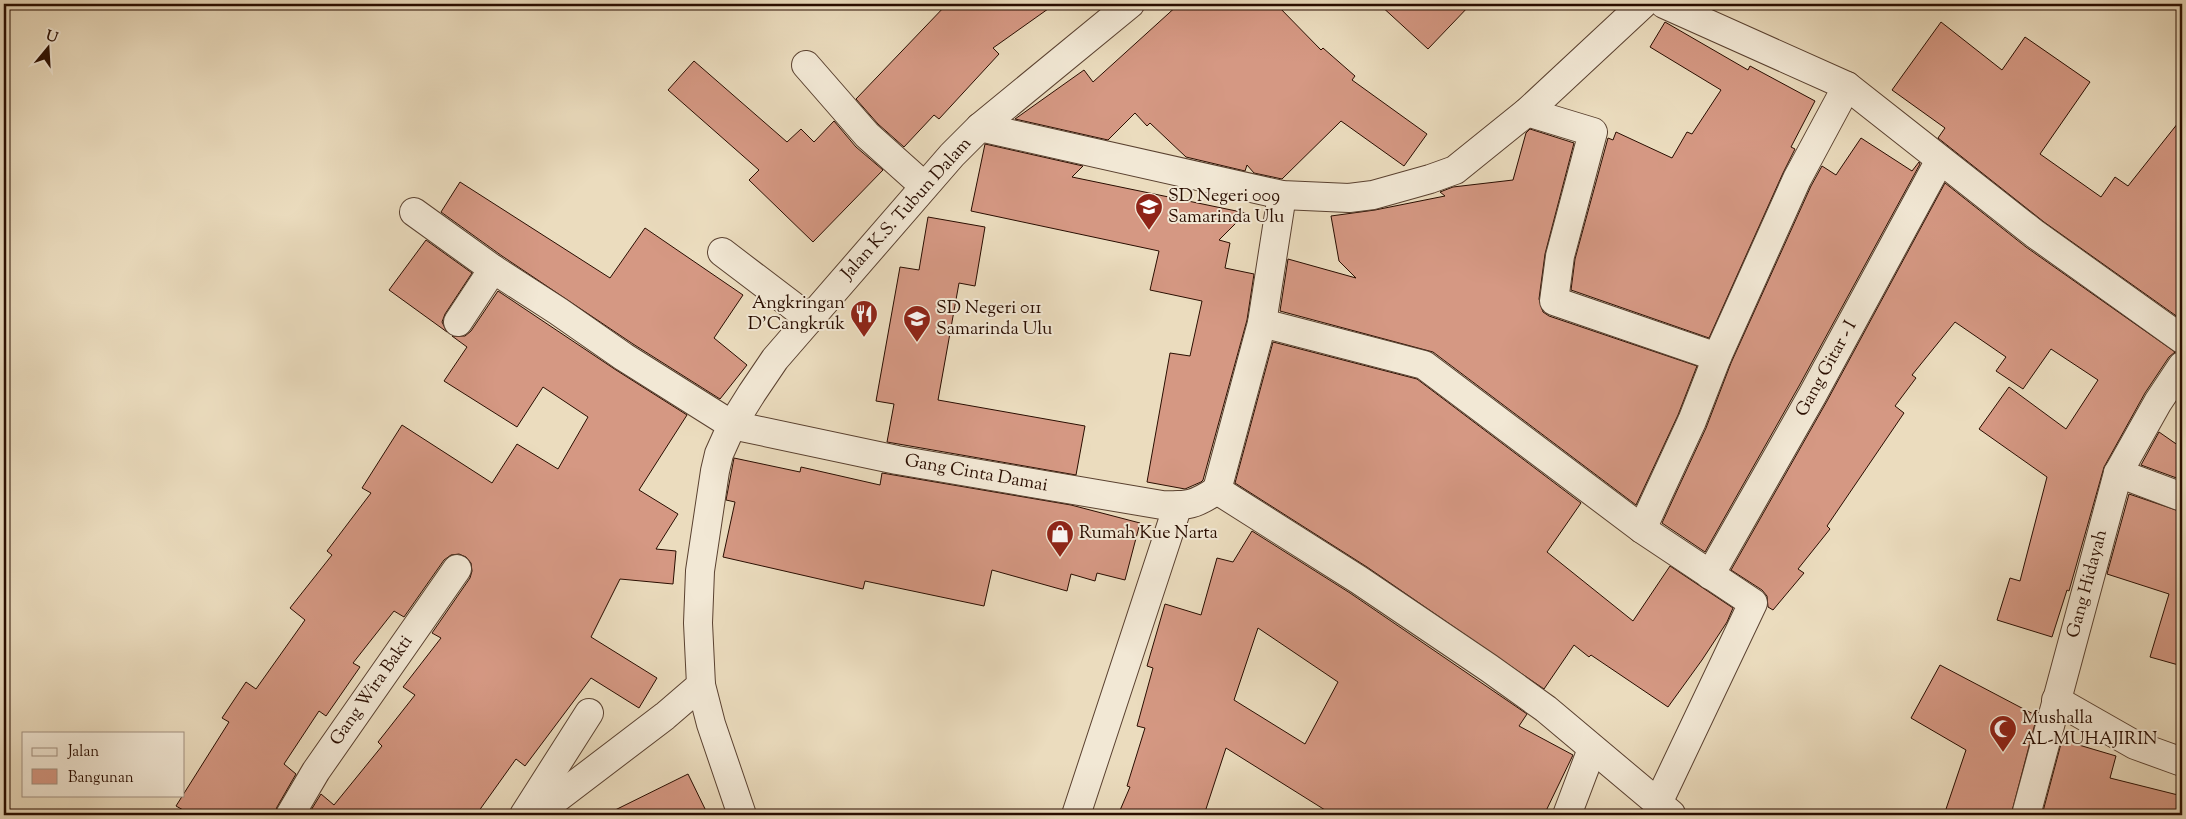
<svg xmlns="http://www.w3.org/2000/svg" width="2186" height="819" viewBox="0 0 2186 819" font-family="'Sorts Mill Goudy',serif">
<style>
.building{fill:#d59883;stroke:#290d00;fill-rule:evenodd}
.lines{fill:none;stroke-linecap:round;stroke-linejoin:round}
.minor-casing{stroke:#5a4130;stroke-width:30}
.tertiary-casing{stroke:#5a4130;stroke-width:30}
.minor{stroke:#f2e8d5;stroke-width:28}
.tertiary{stroke:#f2e8d5;stroke-width:28}
.labels{text-anchor:middle;dominant-baseline:central;stroke-width:4;stroke-linejoin:round;paint-order:stroke}
.poi-label{font-size:18px;fill:#290d00;stroke:#f2e8d5;text-anchor:start}
.street-label{font-size:18px;fill:#290d00;stroke:#f2e8d5}
</style>
<rect width="100%" height="100%" fill="#ebdcbe"/>
<filter id="stains"><feTurbulence type="fractalNoise" baseFrequency=".004" numOctaves="4"/><feColorMatrix values="0 0 0 0 .2 0 0 0 0 .09 0 0 0 0 .02 0 0 0 .5 -.17"/></filter>
<radialGradient id="worn" r=".72"><stop offset=".6" stop-color="#630" stop-opacity="0"/><stop offset="1" stop-color="#630" stop-opacity=".3"/></radialGradient>
<g class="building">
<path d="M 947,4 L 1055,4 L 993,48 L 999,54 L 939,119 L 934,115 L 904,147 L 878,124 L 856,99 Z"/>
<path d="M 1179,4 L 1276,4 L 1321,50 L 1323,48 L 1355,76 L 1352,80 L 1427,134 L 1404,166 L 1341,121 L 1282,179 L 1254,173 L 1247,165 L 1245,171 L 1186,157 L 1150,123 L 1147,126 L 1135,113 L 1108,140 L 1015,119 L 1084,70 L 1093,82 Z"/>
<path d="M 1379,4 L 1471,4 L 1428,49 Z"/>
<path d="M 1665,22 L 1748,70 L 1750,66 L 1815,101 L 1791,147 L 1795,149 L 1783,173 L 1709,338 L 1571,290 L 1575,259 L 1608,138 L 1613,140 L 1616,132 L 1672,158 L 1687,132 L 1692,134 L 1721,90 L 1650,47 Z"/>
<path d="M 1941,22 L 2002,70 L 2025,37 L 2090,82 L 2040,154 L 2101,197 L 2115,177 L 2128,186 L 2182,118 L 2182,320 L 2044,222 L 1938,138 L 1945,128 L 1892,90 Z"/>
<path d="M 694,61 L 787,142 L 801,129 L 814,142 L 834,121 L 856,147 L 883,170 L 813,242 L 749,180 L 759,170 L 668,90 Z"/>
<path d="M 1530,129 L 1574,143 L 1545,254 L 1539,299 L 1543,312 L 1549,316 L 1697,366 L 1678,415 L 1636,505 L 1433,352 L 1280,311 L 1288,259 L 1356,278 L 1339,261 L 1331,216 L 1375,210 L 1445,196 L 1440,192 L 1453,187 L 1513,180 L 1526,133 Z"/>
<path d="M 1861,138 L 1912,171 L 1919,162 L 1920,164 L 1799,386 L 1705,552 L 1662,523 L 1706,428 L 1731,363 L 1811,186 L 1822,166 L 1836,175 Z"/>
<path d="M 985,144 L 1083,166 L 1072,177 L 1246,213 L 1219,240 L 1230,243 L 1225,268 L 1254,274 L 1247,320 L 1203,480 L 1201,482 L 1185,489 L 1147,482 L 1170,353 L 1190,356 L 1202,301 L 1150,290 L 1159,251 L 971,211 Z"/>
<path d="M 460,182 L 610,278 L 645,228 L 743,295 L 714,338 L 747,365 L 720,399 L 633,344 L 502,256 L 441,212 Z"/>
<path d="M 1945,183 L 2026,247 L 2175,352 L 2169,357 L 2145,393 L 2104,467 L 2069,591 L 2067,590 L 2052,637 L 1997,620 L 2010,578 L 2020,581 L 2047,477 L 1979,429 L 2009,387 L 2066,429 L 2098,380 L 2051,349 L 2023,389 L 1996,371 L 2006,357 L 1955,322 L 1912,375 L 1916,378 L 1895,406 L 1904,413 L 1827,526 L 1830,529 L 1798,569 L 1804,573 L 1773,610 L 1768,607 L 1767,596 L 1762,590 L 1731,570 L 1827,401 Z"/>
<path d="M 928,217 L 985,227 L 975,286 L 959,283 L 938,400 L 1085,426 L 1076,475 L 887,442 L 894,404 L 876,401 L 900,267 L 919,270 Z"/>
<path d="M 426,240 L 472,273 L 445,314 L 442,322 L 447,332 L 389,290 Z"/>
<path d="M 498,291 L 616,370 L 687,415 L 639,490 L 678,514 L 656,549 L 676,551 L 673,584 L 620,579 L 591,637 L 657,678 L 639,708 L 591,678 L 525,766 L 516,759 L 476,815 L 308,815 L 321,794 L 334,805 L 382,746 L 378,742 L 415,695 L 403,687 L 441,638 L 432,633 L 470,578 L 472,571 L 471,563 L 466,557 L 459,554 L 451,555 L 444,560 L 404,617 L 394,611 L 353,663 L 360,667 L 326,716 L 319,711 L 284,764 L 296,774 L 277,807 L 274,815 L 192,815 L 176,806 L 229,722 L 222,718 L 246,682 L 256,689 L 305,620 L 290,608 L 332,555 L 327,551 L 371,493 L 362,488 L 402,425 L 492,483 L 517,444 L 558,469 L 588,417 L 543,387 L 517,427 L 444,381 L 467,347 L 452,336 L 465,336 L 471,331 Z"/>
<path d="M 1273,342 L 1417,379 L 1581,503 L 1547,552 L 1633,621 L 1670,566 L 1733,608 L 1727,622 L 1702,660 L 1668,707 L 1591,655 L 1589,657 L 1574,645 L 1544,689 L 1367,567 L 1235,483 Z"/>
<path d="M 2159,432 L 2182,448 L 2182,480 L 2141,465 Z"/>
<path d="M 734,458 L 800,472 L 801,467 L 880,485 L 882,473 L 1071,505 L 1140,523 L 1125,580 L 1097,573 L 1095,581 L 1071,574 L 1067,591 L 992,570 L 984,606 L 865,581 L 863,589 L 723,557 L 735,502 L 726,500 Z"/>
<path d="M 2129,494 L 2182,512 L 2182,666 L 2150,657 L 2169,594 L 2107,574 Z"/>
<path d="M 1252,531 L 1350,593 L 1527,714 L 1519,726 L 1573,755 L 1544,815 L 1333,815 L 1226,748 L 1204,815 L 1118,815 L 1130,787 L 1127,786 L 1145,728 L 1137,726 L 1153,668 L 1147,666 L 1165,604 L 1201,615 L 1217,558 L 1233,562 ZM 1258,628 L 1338,682 L 1305,744 L 1234,700 Z"/>
<path d="M 1940,665 L 2037,716 L 2011,815 L 1944,815 L 1966,750 L 1911,718 Z"/>
<path d="M 2062,740 L 2116,756 L 2110,778 L 2182,796 L 2182,815 L 2042,815 Z"/>
<path d="M 688,774 L 708,815 L 605,815 Z"/>
</g>
<g class="lines">
<defs>
<g id="minor">
<path d="M 1664,4 L 1847,86 L 2035,234 L 2182,339"/>
<path d="M 806,65 L 867,135 L 924,186"/>
<path d="M 1527,112 L 1593,132 L 1560,256 L 1554,301 L 1717,357"/>
<path d="M 980,127 L 1282,195 L 1349,198 L 1373,195 L 1430,179 L 1455,170 L 1527,112 L 1643,4"/>
<path d="M 414,212 L 493,269 L 558,311 L 624,357 L 732,425 L 897,460 L 1162,505 C 1188,506 1195,505 1217,490"/>
<path d="M 722,252 L 810,319"/>
<path d="M 458,322 L 493,269"/>
<path d="M 1262,323 L 1424,365 L 1642,529 L 1753,603 L 1658,803"/>
<path d="M 2118,473 L 2182,497"/>
<path d="M 1217,490 L 1359,580 L 1489,668 L 1546,709 L 1671,814"/>
<path d="M 1217,490 L 1262,323 L 1282,195"/>
<path d="M 1642,529 L 1692,421 L 1717,357 L 1797,179 L 1847,86"/>
<path d="M 1710,575 L 1813,394 L 1940,160"/>
<path d="M 701,685 L 711,724 L 742,815"/>
<path d="M 2056,700 L 2135,745 L 2182,762"/>
<path d="M 290,815 L 316,771 L 457,569"/>
<path d="M 524,815 L 589,713"/>
<path d="M 1076,815 L 1178,505"/>
<path d="M 1567,815 L 1592,749"/>
<path d="M 2026,815 L 2118,473 L 2158,402 L 2182,366"/>
</g>
<path id="tertiary" d="M 535,815 L 665,716 L 701,685 L 698,623 L 700,571 L 715,471 L 719,454 L 732,425 L 752,393 L 775,359 L 952,155 L 980,127 L 1130,4"/>
</defs>
<use href="#minor" class="minor-casing"/>
<use href="#tertiary" class="tertiary-casing"/>
<use href="#minor" class="minor"/>
<use href="#tertiary" class="tertiary"/>
</g>
<defs>
<symbol id="school-pin" viewBox="-11 -11 22 30"><path d="M0 17L-7.5 6A9.5 9.5 0 1 1 7.5 6Z" fill="#8f2418" stroke="#f2e8d5"/><path d="M0-5L7-2L0 1L-7-2ZM-4 1L0 2.5L4 1V4Q0 6-4 4Z" fill="#fff"/></symbol>
<symbol id="restaurant-pin" viewBox="-11 -11 22 30"><path d="M0 17L-7.5 6A9.5 9.5 0 1 1 7.5 6Z" fill="#8f2418" stroke="#f2e8d5"/><path d="M-5-6h1v4h1v-4h1v4h1v-4h1v5L-1.5 .5V6h-2V.5L-5-1ZM5-6V6H3V1.5H1.5Q1.5-4 5-6Z" fill="#fff"/></symbol>
<symbol id="shop-pin" viewBox="-11 -11 22 30"><path d="M0 17L-7.5 6A9.5 9.5 0 1 1 7.5 6Z" fill="#8f2418" stroke="#f2e8d5"/><path d="M-5-2.5h2.3a2.7 3.5 0 0 1 5.4 0H5L5.5 6h-11ZM-1.5-2.5h3a1.5 2.3 0 0 0-3 0Z" fill="#fff"/></symbol>
<symbol id="mosque-pin" viewBox="-11 -11 22 30"><path d="M0 17L-7.5 6A9.5 9.5 0 1 1 7.5 6Z" fill="#8f2418" stroke="#f2e8d5"/><path d="M3.5-4.9A6 6 0 1 0 3.5 4.9A5 5 0 1 1 3.5-4.9Z" fill="#fff"/></symbol>
</defs>
<g fill-rule="evenodd">
<use href="#school-pin" x="1133" y="191" width="32" height="43"/>
<use href="#restaurant-pin" x="848" y="298" width="32" height="43"/>
<use href="#school-pin" x="901" y="303" width="32" height="43"/>
<use href="#shop-pin" x="1044" y="518" width="32" height="43"/>
<use href="#mosque-pin" x="1987" y="713" width="32" height="43"/>
</g>
<g class="labels">
<g class="poi-label">
<text x="1168" y="197">SD Negeri 009<tspan x="1168" dy="21">Samarinda Ulu</tspan></text>
<text x="845" y="304" text-anchor="end">Angkringan<tspan x="845" dy="21">D'Cangkruk</tspan></text>
<text x="936" y="309">SD Negeri 011<tspan x="936" dy="21">Samarinda Ulu</tspan></text>
<text x="1079" y="534">Rumah Kue Narta</text>
<text x="2022" y="719">Mushalla<tspan x="2022" dy="21">AL-MUHAJIRIN</tspan></text>
</g>
<g class="street-label">
<text transform="translate(907 209) rotate(-48)">Jalan K.S. Tubun Dalam</text>
<text transform="translate(1827 369) rotate(-61)">Gang Gitar - I</text>
<text transform="translate(976 474) rotate(10)">Gang Cinta Damai</text>
<text transform="translate(2088 584) rotate(-75)">Gang Hidayah</text>
<text transform="translate(372 691) rotate(-55)">Gang Wira Bakti</text>
</g>
</g>
<rect width="2186" height="819" fill="none" stroke="#ebdcbe" stroke-width="20"/>
<rect x="5" y="5" width="2176" height="809" fill="none" stroke="#290d00" stroke-width="2.5"/>
<rect x="10" y="10" width="2166" height="799" fill="none" stroke="#290d00"/>
<rect x="22" y="732" width="162" height="65" fill="#f2e8d5" stroke="#a29080"/>
<rect x="32" y="748" width="25" height="8" fill="#f2e8d5" stroke="#a29080"/>
<text x="68" y="756" font-size="15" fill="#290d00">Jalan</text>
<rect x="32" y="769" width="25" height="15" fill="#d59883" stroke="#a29080"/>
<text x="68" y="782" font-size="15" fill="#290d00">Bangunan</text>
<g transform="translate(48 48) rotate(18)" stroke="#f2e8d5" stroke-width="4" paint-order="stroke">
<path d="M0-4L9 19L0 12L-9 19Z" fill="#290d00"/>
<text y="-8" font-size="14" font-weight="bold" text-anchor="middle" fill="#290d00">U</text>
</g>
<rect width="100%" height="100%" filter="url(#stains)"/>
<rect width="100%" height="100%" fill="url(#worn)"/>
</svg>
